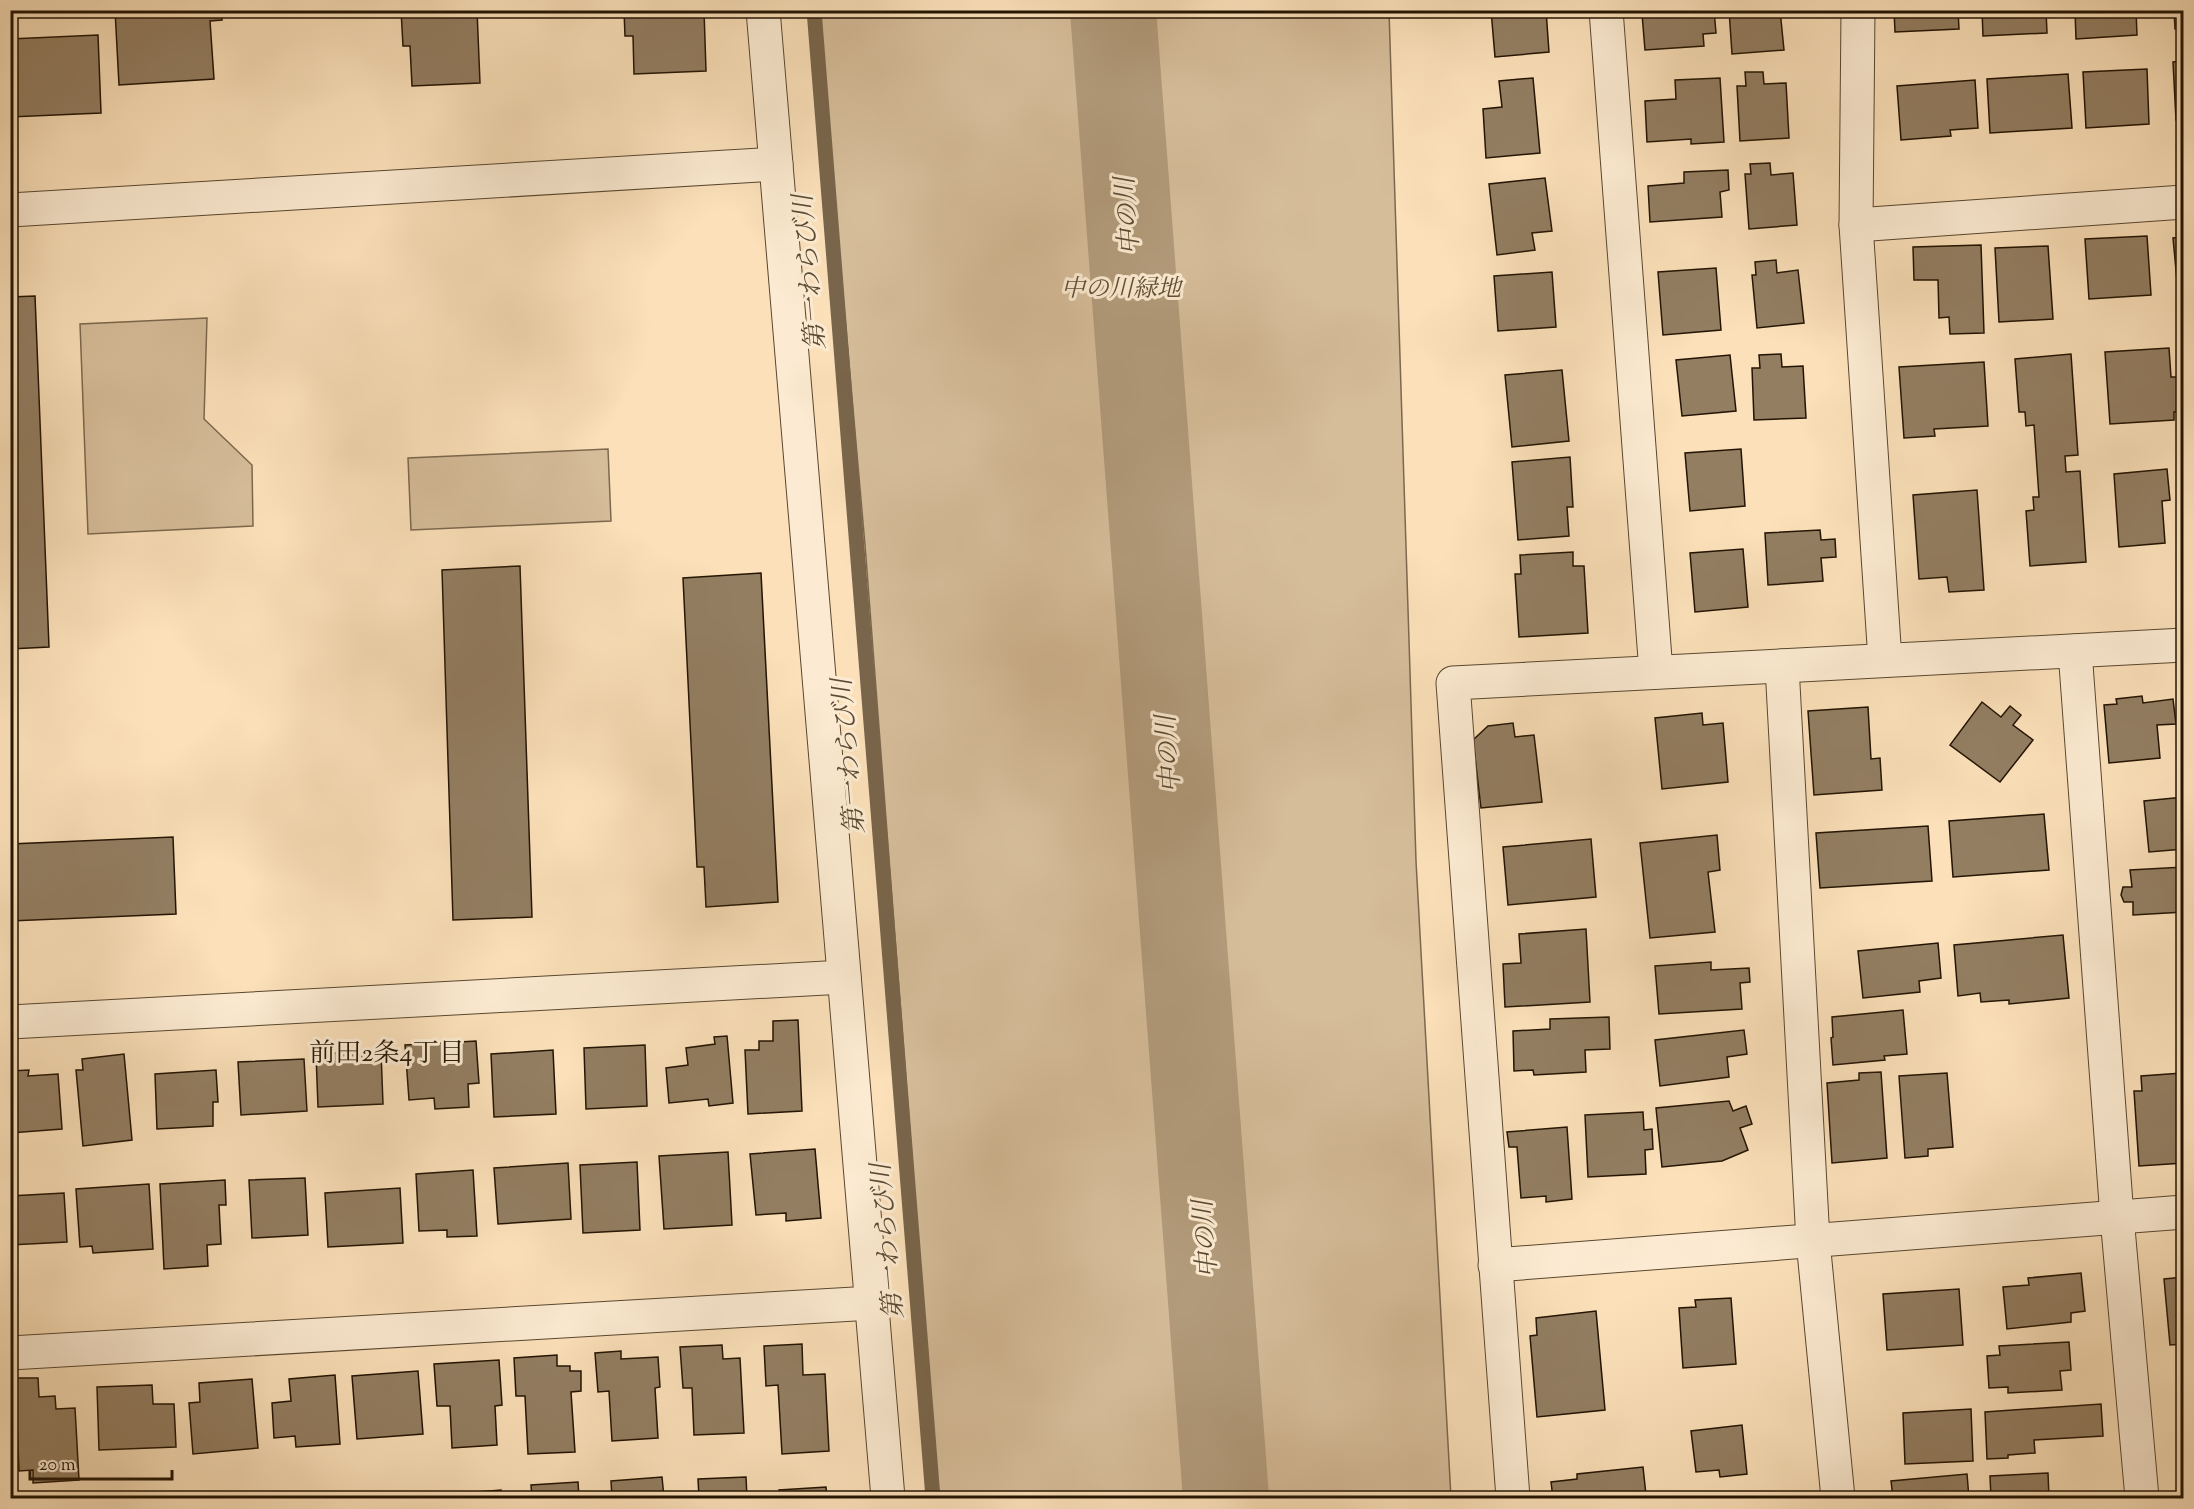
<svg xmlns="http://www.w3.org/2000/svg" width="2194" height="1509" viewBox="0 0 2194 1509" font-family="'Sorts Mill Goudy','Noto Serif JP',serif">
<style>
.green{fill:#d6bd9a;stroke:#7c684e;stroke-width:1.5}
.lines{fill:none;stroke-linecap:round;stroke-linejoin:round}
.stream{stroke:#79654b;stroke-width:15}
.river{stroke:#b29b7b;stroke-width:86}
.building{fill:#937e62;stroke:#231403;stroke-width:1.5}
.street-casing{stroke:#594730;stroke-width:35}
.street{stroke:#fcebd2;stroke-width:33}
.labels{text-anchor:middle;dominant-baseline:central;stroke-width:6;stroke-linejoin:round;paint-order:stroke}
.park-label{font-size:24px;font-style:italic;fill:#624f38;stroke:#fcebd2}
.water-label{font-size:26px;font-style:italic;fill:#5c4a33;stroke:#fcebd2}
.neighbourhood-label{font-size:26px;fill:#231403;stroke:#fcebd2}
</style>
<rect width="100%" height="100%" fill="#fbe0b9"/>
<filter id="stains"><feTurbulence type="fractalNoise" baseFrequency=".00333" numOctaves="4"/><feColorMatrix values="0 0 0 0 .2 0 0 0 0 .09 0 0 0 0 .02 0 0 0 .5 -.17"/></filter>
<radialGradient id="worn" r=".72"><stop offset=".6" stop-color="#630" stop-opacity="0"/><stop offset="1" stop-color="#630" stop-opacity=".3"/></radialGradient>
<g class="green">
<path d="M 818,11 L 1389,11 L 1416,861 L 1451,1498 L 938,1498 L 865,545 Z"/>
<path d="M 207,318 L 204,419 L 252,465 L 253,526 L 88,534 L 80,324 Z"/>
<path d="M 608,449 L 611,521 L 411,530 L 408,458 Z"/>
</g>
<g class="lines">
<path class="stream" d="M 814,10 L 933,1498"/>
<path class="river" d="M 1113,10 L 1226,1498"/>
</g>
<g class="building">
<path d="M 115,10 L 222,10 L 222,20 L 210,21 L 214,79 L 119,85 Z"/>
<path d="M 401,10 L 477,10 L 480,83 L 412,86 L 410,46 L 403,46 Z"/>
<path d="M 624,10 L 704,10 L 706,71 L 634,74 L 633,36 L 625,36 Z"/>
<path d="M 1491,10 L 1546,10 L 1549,52 L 1495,57 Z"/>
<path d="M 1667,10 L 1714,10 L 1716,33 L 1703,34 L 1704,46 L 1645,50 L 1642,14 L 1667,12 Z"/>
<path d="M 1729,10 L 1780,10 L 1784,50 L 1732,54 Z"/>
<path d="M 1894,10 L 1958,10 L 1959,29 L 1895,32 Z"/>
<path d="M 1982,10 L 2046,10 L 2047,33 L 1983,36 Z"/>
<path d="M 2075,10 L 2136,10 L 2137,35 L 2076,39 Z"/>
<path d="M 2174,10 L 2184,10 L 2184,28 L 2175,29 Z"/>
<path d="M 98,35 L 101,113 L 10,117 L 10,39 Z"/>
<path d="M 2184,61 L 2184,119 L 2176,120 L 2173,62 Z"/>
<path d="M 2147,69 L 2149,124 L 2086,128 L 2083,72 Z"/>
<path d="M 1745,72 L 1763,72 L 1764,84 L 1786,83 L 1789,138 L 1740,141 L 1737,86 L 1746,86 Z"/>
<path d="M 2068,74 L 2072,128 L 1990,133 L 1987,79 Z"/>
<path d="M 1533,78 L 1540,153 L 1486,158 L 1483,109 L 1502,107 L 1499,81 Z"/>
<path d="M 1720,78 L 1724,142 L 1691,144 L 1691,139 L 1647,142 L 1645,101 L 1676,99 L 1675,80 Z"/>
<path d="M 1975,80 L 1978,128 L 1950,130 L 1951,136 L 1901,140 L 1897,86 Z"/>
<path d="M 1770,163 L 1771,175 L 1793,173 L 1797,225 L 1749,229 L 1745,174 L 1751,174 L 1750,164 Z"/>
<path d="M 1728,170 L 1729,190 L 1720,192 L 1722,217 L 1650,222 L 1648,186 L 1684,183 L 1684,172 Z"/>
<path d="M 1545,178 L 1552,231 L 1532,233 L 1535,250 L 1497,255 L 1489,184 Z"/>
<path d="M 2147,236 L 2151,295 L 2089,299 L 2085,239 Z"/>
<path d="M 2184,237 L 2184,301 L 2179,302 L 2173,238 Z"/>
<path d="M 1981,245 L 1984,333 L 1950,334 L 1949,317 L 1939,318 L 1938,280 L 1914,280 L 1913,247 Z"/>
<path d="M 2048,246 L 2053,319 L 1999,322 L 1995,248 Z"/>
<path d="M 1776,260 L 1777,273 L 1798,270 L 1804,323 L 1757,328 L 1752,275 L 1756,275 L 1755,262 Z"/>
<path d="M 1716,268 L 1721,330 L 1663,335 L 1658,272 Z"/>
<path d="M 1552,272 L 1556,327 L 1498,331 L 1494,276 Z"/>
<path d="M 35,296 L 49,647 L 10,649 L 10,297 Z"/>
<path d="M 2169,348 L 2171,377 L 2184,377 L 2184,411 L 2174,412 L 2174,420 L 2110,424 L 2105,352 Z"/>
<path d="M 1781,354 L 1782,367 L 1803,366 L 1806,418 L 1754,420 L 1752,368 L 1760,368 L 1759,355 Z"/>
<path d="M 2071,354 L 2078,455 L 2065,456 L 2066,472 L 2080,471 L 2086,562 L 2030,566 L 2026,511 L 2034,510 L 2033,497 L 2039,497 L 2034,425 L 2026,426 L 2025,412 L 2019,412 L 2015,359 Z"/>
<path d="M 1730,355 L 1736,411 L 1682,416 L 1676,360 Z"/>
<path d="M 1984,362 L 1988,426 L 1934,429 L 1935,436 L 1904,438 L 1899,367 Z"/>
<path d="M 1562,370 L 1569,441 L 1512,447 L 1505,375 Z"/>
<path d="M 1741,449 L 1745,506 L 1690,511 L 1685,453 Z"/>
<path d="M 1570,457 L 1573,507 L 1567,507 L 1569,536 L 1518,540 L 1512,462 Z"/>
<path d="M 2167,469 L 2170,500 L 2162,501 L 2165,543 L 2119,547 L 2114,474 Z"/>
<path d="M 1977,490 L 1984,590 L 1949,592 L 1947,577 L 1919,579 L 1913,495 Z"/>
<path d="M 1820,530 L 1821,540 L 1835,539 L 1836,557 L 1821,558 L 1823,581 L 1768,585 L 1765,533 Z"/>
<path d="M 1743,549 L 1748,607 L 1695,612 L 1690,553 Z"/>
<path d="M 1573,552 L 1573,566 L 1584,566 L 1588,633 L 1519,637 L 1515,574 L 1521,574 L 1520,555 Z"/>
<path d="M 520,566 L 532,917 L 453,920 L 442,570 Z"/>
<path d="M 761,573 L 778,902 L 706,907 L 704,867 L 697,867 L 683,578 Z"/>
<path d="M 2142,696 L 2143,703 L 2173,699 L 2176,724 L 2157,725 L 2160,758 L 2109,763 L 2104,705 L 2117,704 L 2116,699 Z"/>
<path d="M 1982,702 L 2001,717 L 2010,706 L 2021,715 L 2013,725 L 2033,740 L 2000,782 L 1950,745 Z"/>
<path d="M 1868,707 L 1871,759 L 1880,758 L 1882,790 L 1814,795 L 1808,711 Z"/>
<path d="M 1702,713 L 1703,725 L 1723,723 L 1728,782 L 1662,789 L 1655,718 Z"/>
<path d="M 1513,723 L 1515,737 L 1534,735 L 1542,802 L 1481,808 L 1473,740 L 1488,726 Z"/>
<path d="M 2184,797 L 2184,849 L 2149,852 L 2144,801 Z"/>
<path d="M 2044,814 L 2049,870 L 1953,877 L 1949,821 Z"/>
<path d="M 1928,826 L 1932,881 L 1820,888 L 1816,833 Z"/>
<path d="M 1717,835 L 1720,870 L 1708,872 L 1715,932 L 1650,938 L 1640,843 Z"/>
<path d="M 173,837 L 176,914 L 10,921 L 10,844 Z"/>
<path d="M 1591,839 L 1596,897 L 1508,905 L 1503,847 Z"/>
<path d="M 2184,867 L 2184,912 L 2133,915 L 2133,902 L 2124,902 L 2121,895 L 2123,887 L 2132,887 L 2130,870 Z"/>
<path d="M 1586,929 L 1590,1002 L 1505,1007 L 1503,964 L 1521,963 L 1519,934 Z"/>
<path d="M 2063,935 L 2069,998 L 2009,1004 L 2009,1000 L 1981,1002 L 1980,993 L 1958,996 L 1954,945 Z"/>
<path d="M 1938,943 L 1941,978 L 1919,981 L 1920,992 L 1863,998 L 1858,951 Z"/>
<path d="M 1711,962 L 1711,970 L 1749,968 L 1750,982 L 1740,983 L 1742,1009 L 1659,1014 L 1655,966 Z"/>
<path d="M 1903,1010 L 1907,1054 L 1884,1056 L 1885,1060 L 1833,1065 L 1831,1038 L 1833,1037 L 1832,1017 Z"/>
<path d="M 1609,1017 L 1610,1049 L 1585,1050 L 1586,1072 L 1534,1075 L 1533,1070 L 1514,1071 L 1513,1031 L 1550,1029 L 1550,1019 Z"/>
<path d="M 798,1020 L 802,1111 L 748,1114 L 745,1050 L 759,1050 L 759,1041 L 773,1041 L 773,1021 Z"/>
<path d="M 1744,1030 L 1747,1054 L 1727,1057 L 1729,1077 L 1660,1086 L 1655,1040 Z"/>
<path d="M 727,1036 L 733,1103 L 709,1106 L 708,1099 L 669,1103 L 666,1068 L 688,1065 L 686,1048 L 715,1044 L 714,1037 Z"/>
<path d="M 476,1041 L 479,1083 L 468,1084 L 469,1107 L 435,1109 L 434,1098 L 409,1100 L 405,1045 Z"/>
<path d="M 645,1045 L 647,1106 L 586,1109 L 584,1048 Z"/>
<path d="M 553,1050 L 556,1114 L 494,1117 L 491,1054 Z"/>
<path d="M 381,1051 L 383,1104 L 318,1107 L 316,1054 Z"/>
<path d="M 124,1054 L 132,1140 L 83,1146 L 76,1070 L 83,1070 L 82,1059 Z"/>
<path d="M 304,1059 L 307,1111 L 241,1115 L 238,1062 Z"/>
<path d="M 29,1070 L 28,1076 L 58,1074 L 62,1129 L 10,1133 L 10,1071 Z"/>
<path d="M 216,1070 L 218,1102 L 213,1102 L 213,1126 L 157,1129 L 155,1074 Z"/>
<path d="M 1881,1072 L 1887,1158 L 1832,1163 L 1827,1083 L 1859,1080 L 1859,1073 Z"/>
<path d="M 1947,1073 L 1953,1147 L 1928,1149 L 1928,1156 L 1905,1158 L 1899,1076 Z"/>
<path d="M 2182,1073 L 2184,1163 L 2139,1166 L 2134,1091 L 2142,1091 L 2141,1076 Z"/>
<path d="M 1729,1101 L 1733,1111 L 1746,1106 L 1752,1124 L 1740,1128 L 1748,1150 L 1722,1161 L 1662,1167 L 1656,1108 Z"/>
<path d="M 1643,1112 L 1644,1130 L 1652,1129 L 1653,1149 L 1645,1150 L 1646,1174 L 1588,1177 L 1585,1115 Z"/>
<path d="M 1567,1127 L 1572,1199 L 1546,1202 L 1546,1196 L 1521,1198 L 1517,1147 L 1509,1147 L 1507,1132 Z"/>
<path d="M 815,1149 L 821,1218 L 786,1221 L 786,1213 L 756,1215 L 750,1154 Z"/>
<path d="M 728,1152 L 732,1225 L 664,1229 L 659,1156 Z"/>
<path d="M 637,1162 L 640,1230 L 583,1233 L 580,1165 Z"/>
<path d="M 568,1163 L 571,1219 L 498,1224 L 494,1168 Z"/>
<path d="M 473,1170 L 477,1236 L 447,1237 L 447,1230 L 419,1231 L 416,1174 Z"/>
<path d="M 305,1178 L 308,1235 L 252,1238 L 249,1180 Z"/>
<path d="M 225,1180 L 226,1205 L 219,1205 L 221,1244 L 207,1245 L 208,1266 L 164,1269 L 160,1184 Z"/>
<path d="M 149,1184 L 153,1249 L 93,1253 L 92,1246 L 80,1247 L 76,1189 Z"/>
<path d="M 400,1188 L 403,1243 L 328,1247 L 325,1193 Z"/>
<path d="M 64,1193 L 67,1242 L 10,1245 L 10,1196 Z"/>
<path d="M 2081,1273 L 2085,1311 L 2071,1313 L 2071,1322 L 2007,1329 L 2003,1287 L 2029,1285 L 2028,1278 Z"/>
<path d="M 2184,1277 L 2184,1344 L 2170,1345 L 2164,1279 Z"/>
<path d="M 1959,1289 L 1963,1345 L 1887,1350 L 1883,1294 Z"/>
<path d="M 1731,1298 L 1736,1364 L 1683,1368 L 1679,1308 L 1696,1307 L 1695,1300 Z"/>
<path d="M 1596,1311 L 1605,1410 L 1537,1417 L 1530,1336 L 1537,1335 L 1536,1318 Z"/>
<path d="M 2069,1342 L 2071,1370 L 2060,1371 L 2062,1390 L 2008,1393 L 2008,1387 L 1989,1388 L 1987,1356 L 2000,1355 L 1999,1346 Z"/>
<path d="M 802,1344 L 803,1375 L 825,1374 L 829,1451 L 782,1454 L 778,1385 L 766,1386 L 764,1346 Z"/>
<path d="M 722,1345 L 723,1359 L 740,1358 L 744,1433 L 694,1435 L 692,1388 L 683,1388 L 680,1347 Z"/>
<path d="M 621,1351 L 621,1359 L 658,1357 L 660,1387 L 655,1388 L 658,1438 L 612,1441 L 609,1391 L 598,1392 L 595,1353 Z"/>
<path d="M 557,1355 L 557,1366 L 570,1366 L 570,1371 L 581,1371 L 581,1391 L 571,1392 L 575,1452 L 528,1454 L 525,1396 L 516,1396 L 514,1358 Z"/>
<path d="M 499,1360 L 502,1405 L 495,1406 L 497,1445 L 452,1448 L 450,1406 L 437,1406 L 434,1364 Z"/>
<path d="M 418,1371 L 423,1434 L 357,1439 L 352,1376 Z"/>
<path d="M 335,1375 L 340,1444 L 296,1447 L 295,1436 L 274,1438 L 272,1403 L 291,1401 L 289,1379 Z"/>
<path d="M 15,1378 L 38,1378 L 39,1397 L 55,1396 L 56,1409 L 75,1408 L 79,1480 L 33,1483 L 33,1470 L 19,1471 Z"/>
<path d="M 252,1379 L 258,1448 L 193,1454 L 189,1403 L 200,1402 L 199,1383 Z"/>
<path d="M 152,1385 L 153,1404 L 174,1404 L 176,1447 L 99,1450 L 97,1387 Z"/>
<path d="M 2101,1404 L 2103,1436 L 2034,1440 L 2035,1453 L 2008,1455 L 2008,1458 L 1987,1459 L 1985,1412 Z"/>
<path d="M 1971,1409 L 1973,1461 L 1905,1464 L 1903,1413 Z"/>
<path d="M 1742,1425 L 1747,1474 L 1720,1477 L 1719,1470 L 1696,1472 L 1691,1431 Z"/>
<path d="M 1643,1467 L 1646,1495 L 1635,1496 L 1635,1498 L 1553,1498 L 1551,1482 L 1577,1479 L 1577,1474 Z"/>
<path d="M 2048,1473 L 2049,1498 L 1991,1498 L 1990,1476 Z"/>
<path d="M 1967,1474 L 1969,1498 L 1893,1498 L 1891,1481 Z"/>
<path d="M 662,1477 L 664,1498 L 612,1498 L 611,1481 Z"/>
<path d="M 746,1477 L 747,1498 L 699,1498 L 698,1479 Z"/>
<path d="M 578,1482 L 579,1498 L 532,1498 L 531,1485 Z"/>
<path d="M 826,1487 L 827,1498 L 780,1498 L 779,1490 Z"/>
<path d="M 501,1490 L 501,1498 L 451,1498 L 451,1494 Z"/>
</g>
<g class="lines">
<defs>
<g id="street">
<path d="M 763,10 L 888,1498"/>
<path d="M 1606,10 L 1656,672"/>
<path d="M 1858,10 L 1856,225 L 1885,660"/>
<path d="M 10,210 L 776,164"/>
<path d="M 1856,225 L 2184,202"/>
<path d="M 2075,651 L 2117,1217 L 2142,1498"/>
<path d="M 1782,666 L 1813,1241 L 1838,1498"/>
<path d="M 10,1022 L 844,977"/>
<path d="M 1495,1265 L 2184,1212"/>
<path d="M 10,1353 L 872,1303"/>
<path d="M 1513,1498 L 1453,683 L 2184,645"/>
</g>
</defs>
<use href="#street" class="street-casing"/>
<use href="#street" class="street"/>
</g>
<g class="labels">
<g class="park-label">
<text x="1121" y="290">中の川緑地</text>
</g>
<g class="water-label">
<text transform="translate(1129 216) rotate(-94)">中の川</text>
<text transform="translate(811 272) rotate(-95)">第一わらび川</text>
<text transform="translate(1170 754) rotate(-94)">中の川</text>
<text transform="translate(850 756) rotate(-95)">第一わらび川</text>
<text transform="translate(1207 1239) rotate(-94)">中の川</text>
<text transform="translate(889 1241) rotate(-95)">第一わらび川</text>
</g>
<g class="neighbourhood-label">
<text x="387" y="1054">前田2条4丁目</text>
</g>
</g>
<rect width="2194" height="1509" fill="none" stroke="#fbe0b9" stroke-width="36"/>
<rect x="12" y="12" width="2170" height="1485" fill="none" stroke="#231403" stroke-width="3"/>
<rect x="18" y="18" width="2158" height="1473" fill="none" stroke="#231403" stroke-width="1.5"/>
<path d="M30 1470v9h142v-9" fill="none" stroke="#231403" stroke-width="3"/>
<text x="39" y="1470" font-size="18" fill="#231403" stroke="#fcebd2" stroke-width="4.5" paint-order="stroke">20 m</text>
<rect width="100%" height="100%" filter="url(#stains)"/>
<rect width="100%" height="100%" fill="url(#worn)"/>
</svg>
